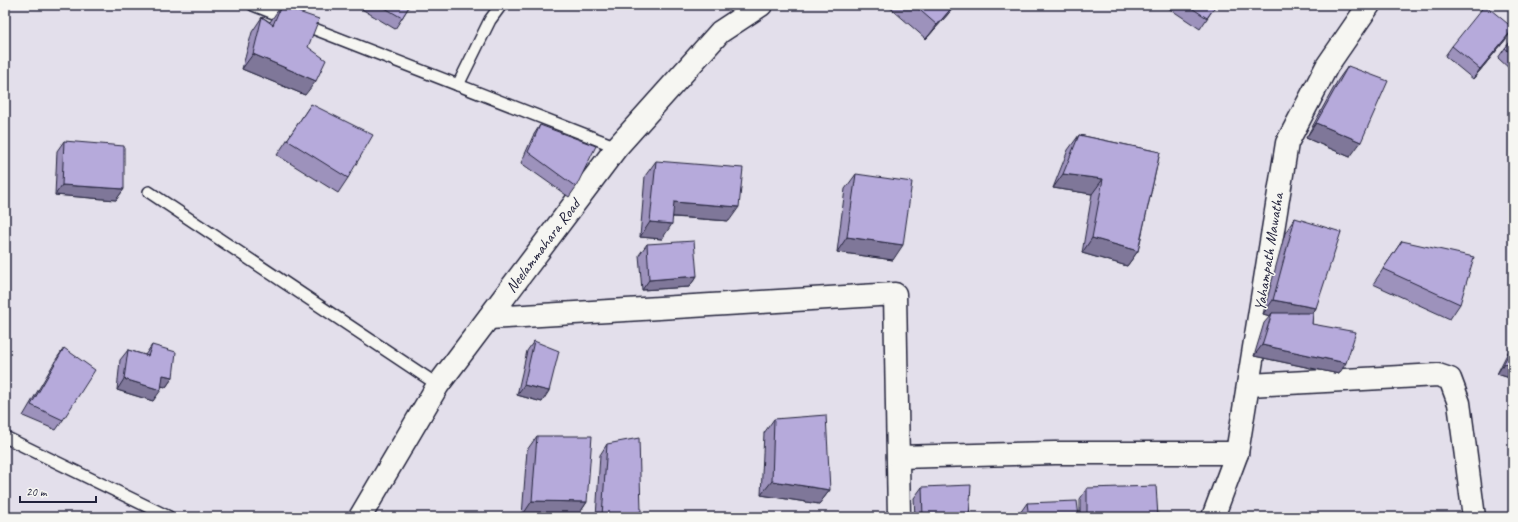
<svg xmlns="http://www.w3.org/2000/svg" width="1518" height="522" viewBox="0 0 1518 522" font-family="Caveat,sans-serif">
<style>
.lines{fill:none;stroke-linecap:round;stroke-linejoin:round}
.service-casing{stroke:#22223b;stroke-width:14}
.minor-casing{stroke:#22223b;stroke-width:25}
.tertiary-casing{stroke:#22223b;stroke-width:25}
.service{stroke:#f6f6f2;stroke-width:11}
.minor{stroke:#f6f6f2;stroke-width:22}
.tertiary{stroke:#f6f6f2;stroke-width:22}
.wall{fill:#9d92bc;stroke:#22223b}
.shaded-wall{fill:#7f7799;stroke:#22223b}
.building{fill:#b6aadb;stroke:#22223b}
.labels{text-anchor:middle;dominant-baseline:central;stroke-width:3;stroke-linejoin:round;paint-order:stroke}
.street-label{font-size:16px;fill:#22223b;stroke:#f6f6f2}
</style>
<rect width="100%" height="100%" fill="#e3dfeb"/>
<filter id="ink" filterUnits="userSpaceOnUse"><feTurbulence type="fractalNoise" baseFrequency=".025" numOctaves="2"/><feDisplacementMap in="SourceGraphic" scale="8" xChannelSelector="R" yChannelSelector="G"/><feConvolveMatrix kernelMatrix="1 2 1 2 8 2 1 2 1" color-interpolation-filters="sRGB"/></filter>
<g filter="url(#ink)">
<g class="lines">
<defs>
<g id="service">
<path d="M 253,5 L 617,147"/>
<path d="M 458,85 L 490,20 L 501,5"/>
<path d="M 149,192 L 438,385"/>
<path d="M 5,437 L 169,517"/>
</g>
<g id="minor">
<path d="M 489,318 L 895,294 L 899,517"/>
<path d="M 1249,385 L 1438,375 L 1450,379 L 1459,403 L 1474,517"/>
<path d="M 898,457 L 1055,453 L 1237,453"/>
<path d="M 1213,517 L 1237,453 L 1287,143 L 1327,66 L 1369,5"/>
</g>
<path id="tertiary" d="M 360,517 L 438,385 L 617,147 L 720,32 L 761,5"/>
</defs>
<use href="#service" class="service-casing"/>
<use href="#minor" class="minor-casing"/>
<use href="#tertiary" class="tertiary-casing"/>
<use href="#service" class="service"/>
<use href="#minor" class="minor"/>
<use href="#tertiary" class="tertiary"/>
</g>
<g class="wall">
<path d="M 355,5 L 410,5 L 402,18 L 395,29 Z"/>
<path d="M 887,5 L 956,5 L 926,39 Z"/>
<path d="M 1164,5 L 1216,5 L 1200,29 Z"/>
<path d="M 281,6 L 308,47 L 305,95 L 242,69 L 252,32 L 262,17 L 270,22 Z"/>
<path d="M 1506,39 L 1473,79 L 1445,56 L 1452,46 Z"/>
<path d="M 1513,39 L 1513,72 L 1498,58 L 1505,48 Z"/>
<path d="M 1348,66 L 1350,157 L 1306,138 L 1338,80 Z"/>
<path d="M 311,104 L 348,178 L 338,193 L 277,155 Z"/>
<path d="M 540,125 L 576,187 L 569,197 L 521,163 L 533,136 Z"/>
<path d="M 1079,135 L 1160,152 L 1138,251 L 1127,266 L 1082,253 L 1092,194 L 1053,188 L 1068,150 Z"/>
<path d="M 64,141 L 124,189 L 116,200 L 55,195 L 57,151 Z"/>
<path d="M 656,161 L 729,221 L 673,217 L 662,239 L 640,237 L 645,176 Z"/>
<path d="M 856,174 L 893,260 L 837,252 L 845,189 Z"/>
<path d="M 1295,218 L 1316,308 L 1313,313 L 1312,324 L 1339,374 L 1254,356 L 1264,323 L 1270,316 L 1263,314 L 1285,233 Z"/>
<path d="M 1402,241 L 1460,304 L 1450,319 L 1373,284 Z"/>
<path d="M 647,244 L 697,276 L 689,287 L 642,290 L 639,255 Z"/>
<path d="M 534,341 L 542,402 L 517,395 L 527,351 Z"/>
<path d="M 1513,342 L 1513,379 L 1497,374 Z"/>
<path d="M 152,345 L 173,377 L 166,387 L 161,386 L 153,401 L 117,390 L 120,360 L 128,350 L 145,355 Z"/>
<path d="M 64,348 L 63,420 L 56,430 L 23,416 L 57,358 Z"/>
<path d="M 774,419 L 830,490 L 819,504 L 761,495 L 764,433 Z"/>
<path d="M 537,436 L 587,502 L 577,517 L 522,516 L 527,450 Z"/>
<path d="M 607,444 L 641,512 L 637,517 L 596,517 L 600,455 Z"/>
<path d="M 922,487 L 969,517 L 915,517 L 914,498 Z"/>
<path d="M 1087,488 L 1158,517 L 1080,517 L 1080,499 Z"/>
<path d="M 1027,503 L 1079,517 L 1020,517 L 1020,513 Z"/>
</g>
<g class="shaded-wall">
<path d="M 954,5 L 956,5 L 926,39 L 937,25 Z"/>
<path d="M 1513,29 L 1506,39 L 1473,79 L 1480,69 Z"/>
<path d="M 253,54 L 316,81 L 305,95 L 242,69 Z"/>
<path d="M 1316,123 L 1361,142 L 1350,157 L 1306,138 Z"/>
<path d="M 1063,174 L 1103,179 L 1092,194 L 1053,188 Z"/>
<path d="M 62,185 L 124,189 L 116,200 L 55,195 Z"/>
<path d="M 674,202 L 739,207 L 729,221 L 663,216 Z"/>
<path d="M 650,222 L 672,224 L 662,239 L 640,237 Z"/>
<path d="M 847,237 L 903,245 L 893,260 L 837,252 Z"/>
<path d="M 1092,238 L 1138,251 L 1127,266 L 1082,253 Z"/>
<path d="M 697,276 L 689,287 L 642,290 L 649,280 Z"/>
<path d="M 1273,300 L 1316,308 L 1306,323 L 1272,313 L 1270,316 L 1263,314 Z"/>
<path d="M 1262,345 L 1346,363 L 1339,374 L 1254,356 Z"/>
<path d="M 1504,363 L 1513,366 L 1513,379 L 1497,374 Z"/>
<path d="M 163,375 L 173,377 L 166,387 L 155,385 Z"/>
<path d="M 124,379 L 161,390 L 153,401 L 117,390 Z"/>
<path d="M 524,385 L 549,391 L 542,402 L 517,395 Z"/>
<path d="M 772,481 L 830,490 L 819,504 L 761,495 Z"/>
<path d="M 532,501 L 587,502 L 577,517 L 522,516 Z"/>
<path d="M 641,512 L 637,517 L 602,517 L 602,516 Z"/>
</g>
<g class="building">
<path d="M 380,5 L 410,5 L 402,18 Z"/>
<path d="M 914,5 L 954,5 L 937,25 Z"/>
<path d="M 1187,5 L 1216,5 L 1207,18 Z"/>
<path d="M 1485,5 L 1513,28 L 1513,29 L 1480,69 L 1452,46 Z"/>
<path d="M 281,6 L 319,19 L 308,47 L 326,60 L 316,81 L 253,54 L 262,17 L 273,25 Z"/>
<path d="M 1513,39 L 1513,55 L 1505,48 Z"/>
<path d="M 1348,66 L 1388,81 L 1361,142 L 1316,123 Z"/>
<path d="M 311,104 L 373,135 L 348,178 L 287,140 Z"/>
<path d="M 540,125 L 596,146 L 576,187 L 528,152 Z"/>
<path d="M 1079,135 L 1160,152 L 1138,251 L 1092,238 L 1103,179 L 1063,174 Z"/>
<path d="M 64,141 L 124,146 L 124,189 L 62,185 Z"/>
<path d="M 656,161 L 743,168 L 739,207 L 674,202 L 672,224 L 650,222 Z"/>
<path d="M 856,174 L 912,182 L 903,245 L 847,237 Z"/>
<path d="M 1295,218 L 1341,232 L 1316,308 L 1273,300 Z"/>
<path d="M 694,241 L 697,276 L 649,280 L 647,244 Z"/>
<path d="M 1402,241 L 1474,257 L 1460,304 L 1383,269 Z"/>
<path d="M 1272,313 L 1313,313 L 1312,324 L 1356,332 L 1346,363 L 1262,345 Z"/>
<path d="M 534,341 L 559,351 L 549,391 L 524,385 Z"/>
<path d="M 152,345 L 176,352 L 173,377 L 163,375 L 161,390 L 124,379 L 128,350 L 148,356 Z"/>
<path d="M 1513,345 L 1513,366 L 1504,363 Z"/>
<path d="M 64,348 L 95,370 L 63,420 L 31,405 Z"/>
<path d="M 826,415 L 830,490 L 772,481 L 774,419 Z"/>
<path d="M 537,436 L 592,436 L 587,502 L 532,501 Z"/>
<path d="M 639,438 L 641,512 L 602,516 L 607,444 Z"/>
<path d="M 971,485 L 969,517 L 923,517 L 922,487 Z"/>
<path d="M 1156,486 L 1158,517 L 1087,517 L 1087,488 Z"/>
<path d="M 1077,501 L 1079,517 L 1029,517 L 1027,503 Z"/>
</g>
</g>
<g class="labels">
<g class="street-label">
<text transform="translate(543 246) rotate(-53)">Neelammahara Road</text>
<text transform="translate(1269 252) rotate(-81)">Yahampath Mawatha</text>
</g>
</g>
<rect width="1518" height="522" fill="none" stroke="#f6f6f2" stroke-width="20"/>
<rect x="10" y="10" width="1498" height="502" fill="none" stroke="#22223b" stroke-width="1.5" filter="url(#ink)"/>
<path d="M20 496v6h76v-6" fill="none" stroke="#22223b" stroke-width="2"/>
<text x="26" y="496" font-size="12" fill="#22223b" stroke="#f6f6f2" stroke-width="3" paint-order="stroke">20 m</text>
</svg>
